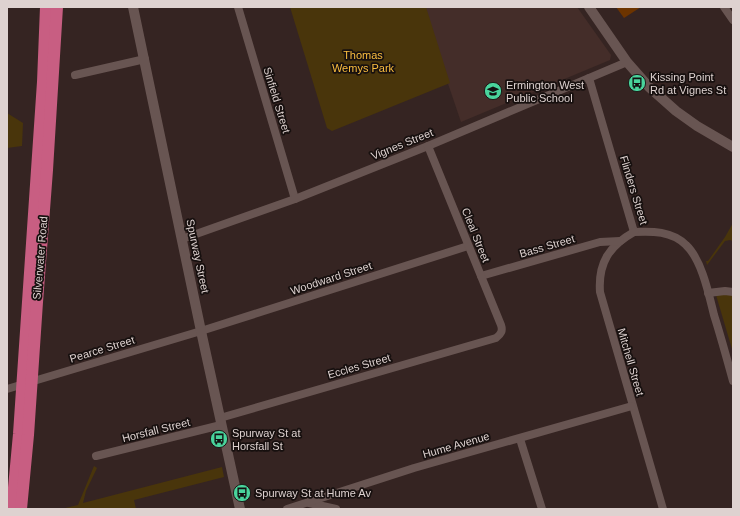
<svg xmlns="http://www.w3.org/2000/svg" width="740" height="516" viewBox="0 0 740 516" font-family="Helvetica,sans-serif">
<style>
.built{fill:#442d29}
.green{fill:#49350b}
.building{fill:#6d3400}
.lines{fill:none;stroke-linecap:round;stroke-linejoin:round}
.minor{stroke:#685552;stroke-width:8}
.tertiary{stroke:#685552;stroke-width:10}
.trunk{stroke:#c85e82;stroke-width:12}
.labels{text-anchor:middle;dominant-baseline:central;stroke-width:3.5;stroke-linejoin:round;paint-order:stroke}
.park-label{font-size:11px;fill:#fbbe3f;stroke:#17100f}
.poi-label{font-size:11px;fill:#ded2d0;stroke:#17100f;text-anchor:start}
.street-label{font-size:11px;fill:#ded2d0;stroke:#17100f}
</style>
<rect width="100%" height="100%" fill="#352422"/>
<path class="built" d="M 422,7 L 577,7 L 611,55 L 610,60 L 461,122 Z"/>
<g class="green">
<path d="M 290,7 L 426,7 L 450,83 L 332,131 L 327,128 Z"/>
<path d="M 7,113 L 23,123 L 22,146 L 7,148 Z"/>
<path d="M 733,223 L 733,241 L 730,240 L 725,241 L 707,265 L 706,261 L 708,261 L 725,237 Z"/>
<path d="M 716,295 L 733,295 L 733,348 L 732,349 Z"/>
<path d="M 94,466 L 97,468 L 86,491 L 83,503 L 222,467 L 224,477 L 134,500 L 136,509 L 61,509 L 78,505 Z"/>
</g>
<path class="building" d="M 616,7 L 641,7 L 624,18 Z"/>
<g class="lines">
<g class="minor">
<path d="M 238,7 L 295,199"/>
<path d="M 724,7 L 733,20"/>
<path d="M 75,75 L 145,59"/>
<path d="M 589,78 L 634,232 C 652,231 672,231 686,245 C 702,260 709,295 714,315 C 721,337 727,359 733,381"/>
<path d="M 634,232 C 609,246 598,263 600,292 L 663,509"/>
<path d="M 182,239 L 295,199 L 428,146 L 627,62"/>
<path d="M 481,276 L 600,242 L 620,241"/>
<path d="M 708,293 L 725,291 L 733,292"/>
<path d="M 7,389 L 201,331 L 468,246"/>
<path d="M 220,418 L 496,338 C 501,334 503,331 501,325 L 428,146"/>
<path d="M 520,439 L 542,509"/>
<path d="M 96,456 L 221,425"/>
<path d="M 309,503 L 336,509"/>
<path d="M 287,509 L 414,468 L 632,406"/>
</g>
<g class="tertiary">
<path d="M 133,7 L 201,331 L 240,509"/>
<path d="M 589,7 L 627,62 L 649,87 L 676,111 L 697,126 L 733,147"/>
</g>
<g class="trunk">
<path d="M 12,509 L 19,434 L 43,82 L 46,7"/>
<path d="M 21,509 L 28,435 L 37,302 L 47,170 L 57,7"/>
</g>
</g>
<defs>
<symbol id="bus-disc" viewBox="-11 -11 22 22"><circle r="9.5" fill="#49d49c" stroke="#17100f"/><path d="M-5-6H5V4H4V6H2V4H-2V6H-4V4H-5ZM-3.5-4V0h7V-4ZM-3.5 1.2v1.5H-2V1.2ZM2 1.2v1.5H3.5V1.2Z" fill="#111"/></symbol>
<symbol id="school-disc" viewBox="-11 -11 22 22"><circle r="9.5" fill="#49d49c" stroke="#17100f"/><path d="M0-5L7-2L0 1L-7-2ZM-4 1L0 2.5L4 1V4Q0 6-4 4Z" fill="#111"/></symbol>
</defs>
<g fill-rule="evenodd">
<use href="#bus-disc" x="627" y="73" width="20" height="20"/>
<use href="#school-disc" x="483" y="81" width="20" height="20"/>
<use href="#bus-disc" x="209" y="429" width="20" height="20"/>
<use href="#bus-disc" x="232" y="483" width="20" height="20"/>
</g>
<g class="labels">
<g class="park-label">
<text x="363" y="55">Thomas<tspan x="363" dy="13">Wemys Park</tspan></text>
</g>
<g class="poi-label">
<text x="650" y="77">Kissing Point<tspan x="650" dy="13">Rd at Vignes St</tspan></text>
<text x="506" y="85">Ermington West<tspan x="506" dy="13">Public School</tspan></text>
<text x="232" y="433">Spurway St at<tspan x="232" dy="13">Horsfall St</tspan></text>
<text x="255" y="493">Spurway St at Hume Av</text>
</g>
<g class="street-label">
<text transform="translate(277 100) rotate(73)">Sinfield Street</text>
<text transform="translate(402 144) rotate(-22)">Vignes Street</text>
<text transform="translate(634 190) rotate(73)">Flinders Street</text>
<text transform="translate(476 235) rotate(68)">Cleal Street</text>
<text transform="translate(547 246) rotate(-16)">Bass Street</text>
<text transform="translate(198 256) rotate(78)">Spurway Street</text>
<text transform="translate(40 258) rotate(-85)">Silverwater Road</text>
<text transform="translate(331 278) rotate(-18)">Woodward Street</text>
<text transform="translate(102 349) rotate(-17)">Pearce Street</text>
<text transform="translate(631 362) rotate(74)">Mitchell Street</text>
<text transform="translate(359 366) rotate(-16)">Eccles Street</text>
<text transform="translate(156 430) rotate(-14)">Horsfall Street</text>
<text transform="translate(456 445) rotate(-16)">Hume Avenue</text>
</g>
</g>
<rect width="740" height="516" fill="none" stroke="#ded2d0" stroke-width="16"/>
</svg>
